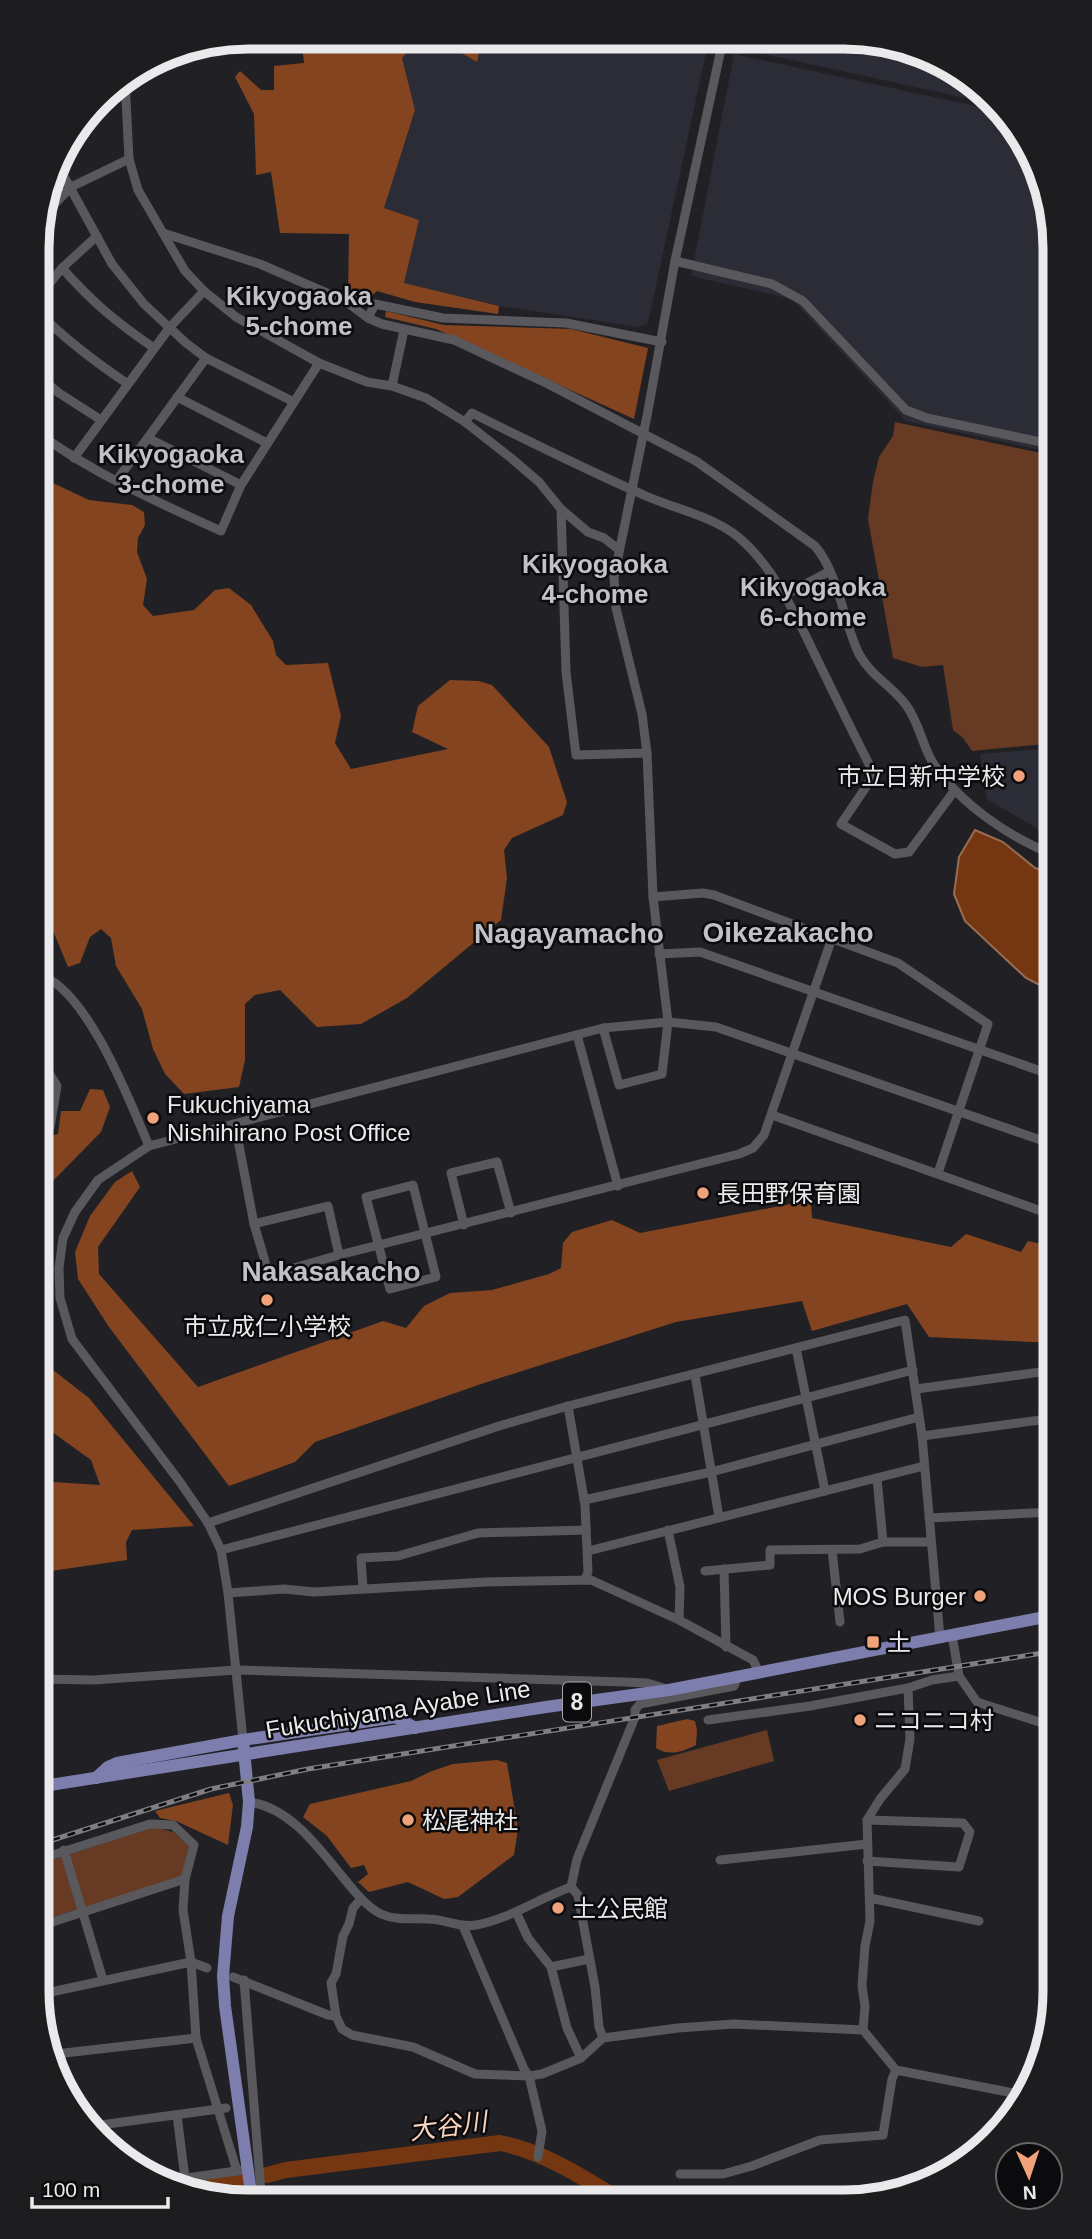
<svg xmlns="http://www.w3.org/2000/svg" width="1092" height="2239" viewBox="0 0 1092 2239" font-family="Arial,'Noto Sans JP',sans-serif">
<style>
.built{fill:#2b2c35}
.green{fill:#673b23}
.forest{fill:#83441f}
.water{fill:#753711;stroke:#986d53;stroke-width:2}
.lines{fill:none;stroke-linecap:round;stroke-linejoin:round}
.river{stroke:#753711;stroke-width:16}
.minor{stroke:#58585d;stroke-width:9}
.major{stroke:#7e7eae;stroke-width:12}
.rail-casing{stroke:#7f7f82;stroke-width:5}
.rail{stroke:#0b0b0d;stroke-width:2.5;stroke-dasharray:8;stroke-linecap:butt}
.poi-dot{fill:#f0a27a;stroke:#0b0b0d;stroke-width:2.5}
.labels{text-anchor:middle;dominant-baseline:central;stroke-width:5;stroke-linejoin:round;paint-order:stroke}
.shield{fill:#0b0b0d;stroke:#a7a7a9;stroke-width:2}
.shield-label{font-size:23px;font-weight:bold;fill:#eaeaec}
.poi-label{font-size:24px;fill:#eaeaec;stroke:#0b0b0d;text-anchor:start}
.street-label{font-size:24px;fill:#eaeaec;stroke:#0b0b0d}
.neighbourhood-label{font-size:26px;font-weight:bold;fill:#c1c2c7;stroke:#0b0b0d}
.water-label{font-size:26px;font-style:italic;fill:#fbd3bf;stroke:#0b0b0d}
.quarter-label{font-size:28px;font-weight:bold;fill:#c1c2c7;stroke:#0b0b0d}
.rim{fill:none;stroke:#eaeaec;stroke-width:9}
</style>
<rect width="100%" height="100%" fill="#212125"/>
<g class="built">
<path d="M 419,38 L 436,38 L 476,61 L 482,38 L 659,39 L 707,48 L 648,323 L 639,327 L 499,306 L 404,283 L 418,220 L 384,208 L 415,110 L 402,58 Z"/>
<path d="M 734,40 L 885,41 L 984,89 L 993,104 L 732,47 Z"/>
<path d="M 734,54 L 998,111 L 1044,180 L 1055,248 L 1055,453 L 906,421 L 792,299 L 691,276 Z"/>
<path d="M 1055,748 L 1055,839 L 987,799 L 980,754 Z"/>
</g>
<g class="green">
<path d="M 895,422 L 1055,456 L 1055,743 L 972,751 L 963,738 L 953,730 L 943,665 L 922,667 L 893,658 L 868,519 L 873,482 L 879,457 L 893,436 Z"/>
<path d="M 767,1730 L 774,1761 L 669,1791 L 657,1760 Z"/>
<path d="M 154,1827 L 173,1832 L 189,1846 L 182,1877 L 37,1922 L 37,1865 Z"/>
</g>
<g class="forest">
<path d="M 301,37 L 419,38 L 402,58 L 415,110 L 384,208 L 419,220 L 404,283 L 499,306 L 498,314 L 415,302 L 377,291 L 363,304 L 348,299 L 349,234 L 280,233 L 271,172 L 256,175 L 254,114 L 235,77 L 240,71 L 261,90 L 274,90 L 274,66 L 304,63 Z"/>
<path d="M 436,38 L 482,38 L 477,62 Z"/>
<path d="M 386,311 L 444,325 L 571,329 L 648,348 L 634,419 L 436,329 L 385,317 Z"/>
<path d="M 38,476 L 89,500 L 132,505 L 144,512 L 145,525 L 138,538 L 137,552 L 147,579 L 143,605 L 153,616 L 194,610 L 215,590 L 229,588 L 251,605 L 273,641 L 276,655 L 286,665 L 328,663 L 341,716 L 335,743 L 351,769 L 448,749 L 412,732 L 418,706 L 450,680 L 479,681 L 492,685 L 549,747 L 567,802 L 563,815 L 512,838 L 504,850 L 507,878 L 501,920 L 407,998 L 361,1024 L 317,1027 L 280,990 L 255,995 L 245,1004 L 245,1060 L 239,1087 L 184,1094 L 165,1074 L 153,1049 L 142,1009 L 116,966 L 111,938 L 101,929 L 90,937 L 80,963 L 68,967 L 38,894 Z"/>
<path d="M 90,1089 L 103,1090 L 110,1107 L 101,1132 L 44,1190 L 38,1214 L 38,1139 L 58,1134 L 61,1111 L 80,1111 Z"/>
<path d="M 132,1171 L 140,1187 L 98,1247 L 99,1274 L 198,1387 L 383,1321 L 406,1328 L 424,1306 L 450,1293 L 492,1290 L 549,1274 L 561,1268 L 563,1243 L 572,1232 L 612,1220 L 640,1233 L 811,1200 L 812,1218 L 951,1247 L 966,1234 L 1021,1252 L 1028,1241 L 1055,1247 L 1055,1343 L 929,1337 L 907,1304 L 812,1331 L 802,1301 L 676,1322 L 484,1383 L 315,1442 L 295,1462 L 229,1486 L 109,1327 L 78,1279 L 75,1252 L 90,1216 L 115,1182 Z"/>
<path d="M 37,1355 L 39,1359 L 89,1398 L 194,1526 L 132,1530 L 126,1542 L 127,1560 L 37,1573 L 37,1481 L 100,1485 L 91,1460 L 37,1421 Z"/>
<path d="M 687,1719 L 695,1721 L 697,1730 L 696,1745 C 684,1751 669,1757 656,1748 L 657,1726 Z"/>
<path d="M 497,1760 L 507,1763 L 518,1829 L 514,1855 L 458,1897 L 444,1899 L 408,1882 L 369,1892 L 358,1882 L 368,1874 L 364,1865 L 351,1868 L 327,1836 L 303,1817 L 310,1804 L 411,1781 L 432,1771 L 453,1764 Z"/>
<path d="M 229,1793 L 233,1805 L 228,1845 L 176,1821 L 160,1818 L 155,1811 Z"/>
</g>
<path class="water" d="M 975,830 L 1003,842 L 1035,868 L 1055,874 L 1055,993 L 1026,978 L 965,921 L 954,894 L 959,857 Z"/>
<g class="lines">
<g class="river">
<path d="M 267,2175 L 286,2170 L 500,2143 C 545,2152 584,2178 623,2202"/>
<path d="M 176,2189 L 237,2180"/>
</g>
<g class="minor">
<path d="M 125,79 L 129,159 L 138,190 L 185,271 L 204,291 L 236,317 L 319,363 L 367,382 L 392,386 L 426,398 L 465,422 L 511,458 L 539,482 L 561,509 L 588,532 L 604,538 L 618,549"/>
<path d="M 56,162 L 112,264 L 144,304 L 186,343 L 206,358 L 294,402"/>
<path d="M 39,220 L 71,187 L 129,159"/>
<path d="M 163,233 L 260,264 L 345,301 L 368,318 L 382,324 L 454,340 L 546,383 L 696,461 L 815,546 C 840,576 842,619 859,654 C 871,676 892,686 906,705 C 919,722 922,745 933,763 C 959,803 1011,839 1055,855"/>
<path d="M 675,261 L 772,284 L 803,301 L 906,410 L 927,418 L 1055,445"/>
<path d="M 62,268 C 93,303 116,322 154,348"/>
<path d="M 38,298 L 62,268 L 97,236"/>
<path d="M 38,312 C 66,340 95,362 128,384"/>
<path d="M 368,318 L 375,304 L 443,318 L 566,323 L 662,342"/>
<path d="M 38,376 L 59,393 L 101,420"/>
<path d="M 392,386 L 404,330"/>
<path d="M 177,397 L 267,443"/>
<path d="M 465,422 L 472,413 C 530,442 587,470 646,496 C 680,511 719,517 746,544 C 778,575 797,618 816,657 C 834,694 852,731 871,768 L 872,778 L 841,824 L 895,854 L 909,852 L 955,790"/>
<path d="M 38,433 C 94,474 159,503 221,531 L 241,485 L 319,363"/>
<path d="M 148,438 L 241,485"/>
<path d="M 74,458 L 170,327 L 204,291"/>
<path d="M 117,480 L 206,358"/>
<path d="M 561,509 L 566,672 L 576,755 L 647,753"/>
<path d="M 785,595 L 830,571"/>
<path d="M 653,897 L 703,893 L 714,895 L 898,963 L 988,1024 L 938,1173"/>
<path d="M 659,954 L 700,952 L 1055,1076"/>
<path d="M 38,974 C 87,988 130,1102 149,1146"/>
<path d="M 603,1028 L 619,1085 L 662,1074 L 668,1022 L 653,897 L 647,753 L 642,714 L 616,608 L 614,577 L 647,416 L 675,261 L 723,40"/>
<path d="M 577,1035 L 618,1186"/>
<path d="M 772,1115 L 1055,1216"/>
<path d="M 235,1124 L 254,1224 L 269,1275 L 339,1255 L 739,1154 L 753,1148 L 764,1135 L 832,938"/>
<path d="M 38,1129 L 50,1127 L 57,1086 L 38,1055"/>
<path d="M 413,1185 L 436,1277 L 390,1289 L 366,1197 Z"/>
<path d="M 254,1224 L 328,1206 L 339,1255"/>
<path d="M 464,1225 L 451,1173 L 497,1162 L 511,1213"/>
<path d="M 796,1348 L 825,1491"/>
<path d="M 695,1375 L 719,1517"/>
<path d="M 916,1389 L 1041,1372 L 1055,1372"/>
<path d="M 568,1406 L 585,1505 L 588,1572 L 585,1579"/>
<path d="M 922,1436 L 1055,1418"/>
<path d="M 877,1478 L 883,1542 L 930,1542"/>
<path d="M 584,1500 L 711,1472 L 919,1417"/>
<path d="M 929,1518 L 1055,1512"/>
<path d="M 208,1523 L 499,1426 L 568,1406 L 905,1320 L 922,1436 L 940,1638"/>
<path d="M 668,1530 L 680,1587 L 679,1620"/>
<path d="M 221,1550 L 913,1370"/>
<path d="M 832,1550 L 840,1622"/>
<path d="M 588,1551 L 924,1466"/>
<path d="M 724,1569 L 726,1647"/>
<path d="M 705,1571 L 770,1565 L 770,1550 L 860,1549 L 883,1542"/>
<path d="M 363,1589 L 361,1558 L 398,1556 L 478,1533 L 586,1530"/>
<path d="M 228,1593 L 284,1589 L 314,1592 L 486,1582 L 591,1580 L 679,1620 L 753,1660 L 759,1672"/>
<path d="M 952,1635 L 959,1676 L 977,1702 L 1055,1727"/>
<path d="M 37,1679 L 94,1680 L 236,1670 L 624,1682 L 647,1683 L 667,1689"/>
<path d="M 708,1720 L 810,1706 L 908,1688"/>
<path d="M 243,1740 L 228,1593 L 221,1550 L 208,1523 L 180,1482 L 72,1339 L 60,1298 L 59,1268 L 63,1238 L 75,1212 L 98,1180 L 149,1146 L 603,1028 L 668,1022 L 716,1027 L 1055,1145"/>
<path d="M 249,1802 C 291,1807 320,1850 346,1881 C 356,1893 367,1907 381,1914 C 397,1921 412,1918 428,1919 C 445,1919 459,1928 476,1925 C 510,1919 539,1898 571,1887"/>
<path d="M 867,1820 L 963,1823 L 970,1832 L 959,1867 L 867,1861"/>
<path d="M 64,1850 L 103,1980"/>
<path d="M 37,1860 L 150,1824 L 173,1825 L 194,1845 L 185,1879 L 183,1910 L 191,1962 L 196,2038 L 237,2171"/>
<path d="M 720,1860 L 867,1844"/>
<path d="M 571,1887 L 577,1859 L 635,1717 L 635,1710 L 640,1704 L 734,1686 L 738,1676"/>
<path d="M 571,1887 L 578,1895 L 595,1987 L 599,2027 L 603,2038"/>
<path d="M 870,1898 L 979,1921"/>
<path d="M 361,1899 L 353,1908 L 349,1924 L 343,1936 L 336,1974 L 331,1983 L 336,2016 L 342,2029 L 352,2035 L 413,2047 L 475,2074 L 529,2076 L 542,2074 L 581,2058 L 603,2038 L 678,2028 L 734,2024 L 863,2030 L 896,2070 L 1013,2093 L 1019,2099 L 1018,2109"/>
<path d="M 516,1912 L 528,1938 L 551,1967 L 589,1959"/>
<path d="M 463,1926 L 524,2069 L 529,2076 L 542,2131 L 538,2157"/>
<path d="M 37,1927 L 185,1879"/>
<path d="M 551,1967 L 567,2028 L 581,2058"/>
<path d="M 233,1977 L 328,2015 L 336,2016"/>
<path d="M 244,1980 L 261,2192 L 252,2200"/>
<path d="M 37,1995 L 191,1962 L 207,1968"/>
<path d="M 863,2030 L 865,2006 L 862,1986 L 865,1946 L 870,1921 L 867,1820 L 880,1799 L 905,1769 L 910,1739 L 908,1688 L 932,1680 L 959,1676"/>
<path d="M 47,2055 L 196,2038"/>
<path d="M 177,2115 L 185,2178"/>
<path d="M 93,2126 L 226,2108"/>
<path d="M 680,2174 L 723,2174 L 752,2166 L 820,2140 L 883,2135 L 892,2079 L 896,2070"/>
<path d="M 159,2182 L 243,2170"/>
</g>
<g class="major">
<path d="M 243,1740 L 249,1802 L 247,1827 L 228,1916 L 223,1976 L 225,2006 L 252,2200"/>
<path d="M 96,1778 L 108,1767 L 117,1763 L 243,1740 L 396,1717 L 415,1728"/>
<path d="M 37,1787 L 546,1707 L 669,1690 L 1055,1615"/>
</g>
<defs>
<path id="rail" d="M 37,1845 L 211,1789 L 308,1769 L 1055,1651"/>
</defs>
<use href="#rail" class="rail-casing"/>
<use href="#rail" class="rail"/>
</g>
<g class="poi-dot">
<circle cx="1019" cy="776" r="7"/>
<circle cx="153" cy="1118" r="7"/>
<circle cx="703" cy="1193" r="7"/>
<circle cx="267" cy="1300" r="7"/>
<circle cx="980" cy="1596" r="7"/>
<rect x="866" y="1635" width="14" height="14" rx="3.5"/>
<circle cx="860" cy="1720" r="7"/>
<circle cx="408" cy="1820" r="7"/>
<circle cx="558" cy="1908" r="7"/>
</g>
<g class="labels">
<rect class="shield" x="563" y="1682.5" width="28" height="39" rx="5"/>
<g class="shield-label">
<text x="577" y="1702">8</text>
</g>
<g class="poi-label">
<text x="1005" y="776" text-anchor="end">市立日新中学校</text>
<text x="167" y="1104">Fukuchiyama<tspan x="167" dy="28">Nishihirano Post Office</tspan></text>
<text x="717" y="1193">長田野保育園</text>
<text x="267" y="1326" text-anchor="middle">市立成仁小学校</text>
<text x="966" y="1596" text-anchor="end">MOS Burger</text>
<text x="887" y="1642">土</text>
<text x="874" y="1720">ニコニコ村</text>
<text x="422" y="1820">松尾神社</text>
<text x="572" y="1908">土公民館</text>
</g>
<g class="street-label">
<text transform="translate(398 1709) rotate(-9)">Fukuchiyama Ayabe Line</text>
</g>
<g class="neighbourhood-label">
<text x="299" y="296">Kikyogaoka<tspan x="299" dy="30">5-chome</tspan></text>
<text x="171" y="454">Kikyogaoka<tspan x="171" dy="30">3-chome</tspan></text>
<text x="595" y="564">Kikyogaoka<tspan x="595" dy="30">4-chome</tspan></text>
<text x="813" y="587">Kikyogaoka<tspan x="813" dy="30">6-chome</tspan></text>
</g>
<g class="water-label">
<text transform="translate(448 2126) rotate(-7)">大谷川</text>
</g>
<g class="quarter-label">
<text x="788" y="932">Oikezakacho</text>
<text x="569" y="933">Nagayamacho</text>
<text x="331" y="1271">Nakasakacho</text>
</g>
</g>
<path d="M0 0H1092V2239H0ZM248 49H844A199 199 0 0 1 1043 248V1991A199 199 0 0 1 844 2190H248A199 199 0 0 1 49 1991V248A199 199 0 0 1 248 49Z" fill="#1d1d1f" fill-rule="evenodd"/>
<path class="rim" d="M248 49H844A199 199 0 0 1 1043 248V1991A199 199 0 0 1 844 2190H248A199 199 0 0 1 49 1991V248A199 199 0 0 1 248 49Z"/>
<g transform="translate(1029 2176) rotate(177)"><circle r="33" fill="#0b0b0d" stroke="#646466" stroke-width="2"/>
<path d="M0-5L12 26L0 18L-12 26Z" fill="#f0a27a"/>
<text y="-10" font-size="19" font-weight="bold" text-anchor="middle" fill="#eaeaec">N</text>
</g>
<path d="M32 2197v10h136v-10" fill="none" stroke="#eaeaec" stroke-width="3.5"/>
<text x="42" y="2197" font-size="21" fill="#eaeaec" stroke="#0b0b0d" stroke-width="5" paint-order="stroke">100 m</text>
</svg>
